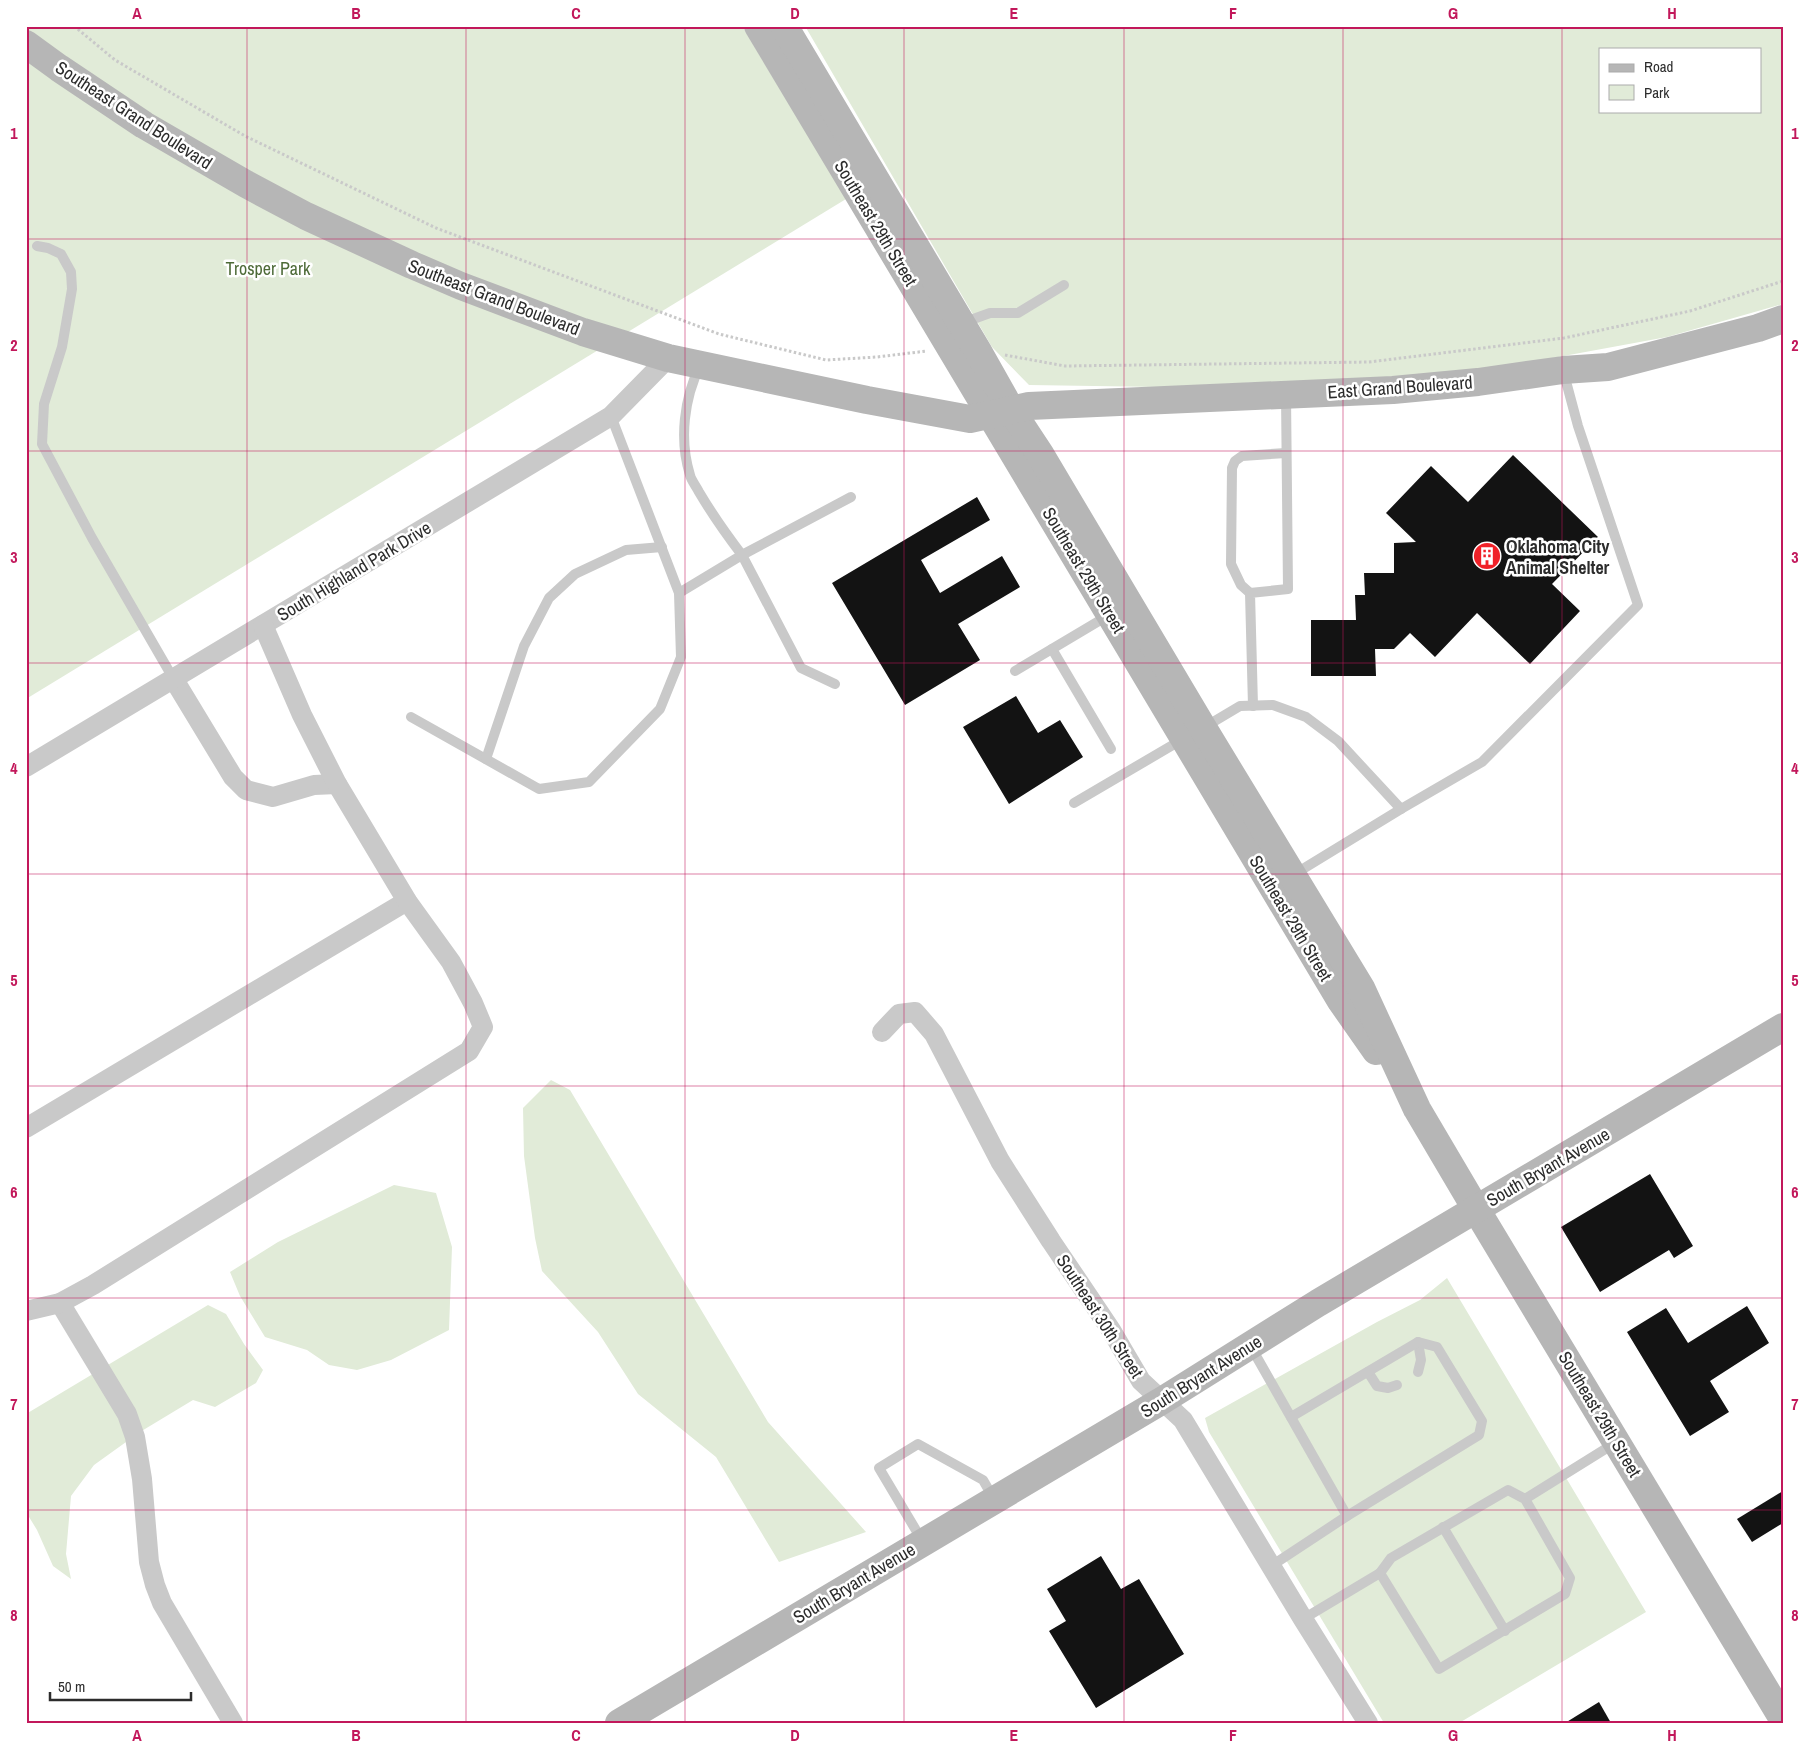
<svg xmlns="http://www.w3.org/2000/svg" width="1809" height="1749" viewBox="0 0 1809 1749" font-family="'Archivo Narrow',sans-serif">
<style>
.green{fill:#e1ebd8;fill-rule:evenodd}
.building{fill:#131313}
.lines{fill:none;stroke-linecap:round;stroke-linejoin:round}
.path{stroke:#c9c9c9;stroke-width:3;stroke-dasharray:2.5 2.5;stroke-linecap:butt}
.lane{stroke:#c9c9c9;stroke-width:10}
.street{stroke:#c9c9c9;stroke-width:20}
.secondary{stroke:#b6b6b6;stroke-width:28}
.grid{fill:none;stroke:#c2185b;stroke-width:1;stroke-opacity:0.55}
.labels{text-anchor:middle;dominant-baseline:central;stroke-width:5;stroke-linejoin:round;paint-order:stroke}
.street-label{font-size:18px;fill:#2c2c2c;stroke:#fff}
.park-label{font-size:18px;fill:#4d6a37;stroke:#fff}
.poi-label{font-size:18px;font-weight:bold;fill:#2c2c2c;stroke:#fff;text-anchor:start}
.neatline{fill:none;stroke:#c2185b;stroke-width:2}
.grid-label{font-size:16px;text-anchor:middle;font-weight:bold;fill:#c2185b}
</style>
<rect width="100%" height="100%" fill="#fff"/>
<g class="green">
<path d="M 26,26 L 742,26 L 846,199 L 26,699 Z"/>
<path d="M 805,26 L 1783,26 L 1783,304 L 1667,337 L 1471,373 L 1380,381 L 1264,382 L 1160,387 L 1029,385 L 992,347 ZM 1600,49 L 1760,49 L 1760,111 L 1600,111 Z"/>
<path d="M 551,1080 L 570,1090 L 768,1422 L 866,1532 L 779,1562 L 716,1457 L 638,1394 L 598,1332 L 542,1271 L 535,1238 L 524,1156 L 523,1108 Z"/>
<path d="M 394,1185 L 436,1193 L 452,1247 L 449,1330 L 391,1360 L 357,1370 L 329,1365 L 307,1350 L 265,1337 L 240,1296 L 230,1272 L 278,1242 Z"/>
<path d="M 1447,1278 L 1646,1612 L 1459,1723 L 1384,1723 L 1209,1432 L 1205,1418 L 1377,1322 L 1420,1300 Z"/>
<path d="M 208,1305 L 226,1314 L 244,1344 L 263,1370 L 256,1383 L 215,1407 L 193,1400 L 140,1432 L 94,1465 L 71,1496 L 66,1554 L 71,1579 L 53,1566 L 37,1530 L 26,1512 L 26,1414 Z"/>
</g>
<g class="building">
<path d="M 1513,455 L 1598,537 L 1552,584 L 1580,611 L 1530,664 L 1477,613 L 1435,657 L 1410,633 L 1394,649 L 1375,649 L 1376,676 L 1311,676 L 1311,620 L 1356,620 L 1355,595 L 1365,595 L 1364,573 L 1394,573 L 1394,543 L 1416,542 L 1386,513 L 1431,466 L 1468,502 Z"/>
<path d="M 977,497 L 990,520 L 921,560 L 940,593 L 1002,556 L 1020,587 L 958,624 L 980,660 L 905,705 L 832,583 Z"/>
<path d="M 1016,696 L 1038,733 L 1060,720 L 1083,757 L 1009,804 L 963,727 Z"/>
<path d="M 1650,1174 L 1693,1246 L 1674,1258 L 1669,1250 L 1600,1292 L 1561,1227 Z"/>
<path d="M 1747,1306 L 1769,1343 L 1710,1381 L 1729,1412 L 1690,1436 L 1627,1332 L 1666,1308 L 1688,1343 Z"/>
<path d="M 1783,1491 L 1783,1523 L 1752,1542 L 1737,1519 Z"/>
<path d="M 1101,1556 L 1121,1589 L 1139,1579 L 1184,1654 L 1096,1708 L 1049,1631 L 1066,1621 L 1047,1589 Z"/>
<path d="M 1599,1702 L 1611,1723 L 1565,1723 Z"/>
</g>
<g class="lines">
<g class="path">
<path d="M 74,26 L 115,60 L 245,136 L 436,228 L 719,334 L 826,360 L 877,357 L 927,351"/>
<path d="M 1005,355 L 1065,366 L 1369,362 L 1564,338 L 1690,311 L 1783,281"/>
</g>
<g class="lane">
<path d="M 37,246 L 48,248 L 61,254 L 71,272 L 72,289 L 62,347 L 44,404 L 42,444 L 92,538 L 173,678"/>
<path d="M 962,323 L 990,313 L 1018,313 L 1064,285"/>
<path d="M 611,416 L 679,593 L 742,555 C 726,534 712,514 699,492 C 696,486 691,480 690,475 C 679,440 684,398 700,366"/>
<path d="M 1250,593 L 1241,585 L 1231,564 L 1232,468 L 1235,461 L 1242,456 L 1286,453"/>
<path d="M 1052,649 L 1111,749"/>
<path d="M 1015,671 L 1109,615"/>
<path d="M 835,684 L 801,668 L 742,555 L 851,497"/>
<path d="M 1253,706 L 1250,593 L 1288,589 L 1286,395"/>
<path d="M 411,717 L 539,789 L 589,782 L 660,709 L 681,657 L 679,593"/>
<path d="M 1203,728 L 1240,706 L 1273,705 L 1306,717 L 1338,741 L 1401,809"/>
<path d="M 486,759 L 524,646 L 549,598 L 575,574 L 626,550 L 662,547"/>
<path d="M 1074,803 L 1183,739"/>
<path d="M 1293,875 L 1401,809 L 1482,762 L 1638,605 L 1578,426 L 1563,370"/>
<path d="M 1251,1347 L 1347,1516"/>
<path d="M 1368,1372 L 1377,1386 L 1388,1388 L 1397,1385"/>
<path d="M 1418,1372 L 1421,1360 L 1418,1342"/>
<path d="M 1525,1499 L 1508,1490 L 1391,1558 L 1380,1573 L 1439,1669 L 1565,1594 L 1570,1578 L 1525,1499 L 1615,1443"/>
<path d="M 1443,1527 L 1505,1631"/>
<path d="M 923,1542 L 879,1468 L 918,1444 L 983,1480 L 994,1499"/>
<path d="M 1271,1566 L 1347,1516 L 1479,1435 L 1482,1421 L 1437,1347 L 1418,1342 L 1291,1417"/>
<path d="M 1303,1619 L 1380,1573"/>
</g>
<g class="street">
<path d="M 173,678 L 233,777 L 246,790 L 273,797 L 314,785 L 337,784"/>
<path d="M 26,767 L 611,416 L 668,358"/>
<path d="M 882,1032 L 899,1014 L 915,1012 L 934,1034 L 1000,1161 L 1051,1241 L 1111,1330 L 1141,1381 L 1183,1420 L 1303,1619 L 1368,1723"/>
<path d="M 26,1128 L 407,901"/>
<path d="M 60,1303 L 127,1414 L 135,1437 L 142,1479 L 149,1562 L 155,1585 L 162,1603 L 233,1723"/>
<path d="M 26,1311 L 60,1303 L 93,1285 L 469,1051 L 483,1027 L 473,1003 L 451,962 L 407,901 L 337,784 L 302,715 L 263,625"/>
</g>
<g class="secondary">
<path d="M 758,26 L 1341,1001 L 1376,1051"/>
<path d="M 784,26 L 979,353 L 1011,410 L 1040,454 L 1203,728 L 1361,988 L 1417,1109 L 1476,1209 L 1783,1719"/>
<path d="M 26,44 L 59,68 L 144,125 L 246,184 L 306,216 L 412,265 L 461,286 L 583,332 L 668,358 L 867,400 L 970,419 L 1029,406 L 1393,390 L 1478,382 L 1563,370 L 1608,367 L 1758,328 L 1783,319"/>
<path d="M 619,1723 L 1163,1400 L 1318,1303 L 1783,1027"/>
</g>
</g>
<path class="grid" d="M 247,26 L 247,1723M 466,26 L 466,1723M 685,26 L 685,1723M 904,26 L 904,1723M 1124,26 L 1124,1723M 1343,26 L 1343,1723M 1562,26 L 1562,1723M 26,239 L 1783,239M 26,451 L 1783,451M 26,663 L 1783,663M 26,874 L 1783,874M 26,1086 L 1783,1086M 26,1298 L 1783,1298M 26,1510 L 1783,1510"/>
<defs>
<symbol id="building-disc" viewBox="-11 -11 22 22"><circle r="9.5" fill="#f02128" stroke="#fff"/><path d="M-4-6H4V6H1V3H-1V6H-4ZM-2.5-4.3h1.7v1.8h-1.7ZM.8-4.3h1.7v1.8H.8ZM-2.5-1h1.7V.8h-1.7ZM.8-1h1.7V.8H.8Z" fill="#fff"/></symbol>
</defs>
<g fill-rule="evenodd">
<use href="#building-disc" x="1471" y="540" width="32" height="32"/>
</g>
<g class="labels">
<g class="street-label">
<text transform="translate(134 115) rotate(33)">Southeast Grand Boulevard</text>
<text transform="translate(876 223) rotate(59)">Southeast 29th Street</text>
<text transform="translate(494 297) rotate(21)">Southeast Grand Boulevard</text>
<text transform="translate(1400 387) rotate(-4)">East Grand Boulevard</text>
<text transform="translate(1084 570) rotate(59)">Southeast 29th Street</text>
<text transform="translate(354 571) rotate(-31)">South Highland Park Drive</text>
<text transform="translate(1291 918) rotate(59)">Southeast 29th Street</text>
<text transform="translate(1548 1167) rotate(-30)">South Bryant Avenue</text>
<text transform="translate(1100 1316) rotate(57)">Southeast 30th Street</text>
<text transform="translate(1201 1376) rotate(-32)">South Bryant Avenue</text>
<text transform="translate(1600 1414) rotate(59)">Southeast 29th Street</text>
<text transform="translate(854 1583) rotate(-31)">South Bryant Avenue</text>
</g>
<g class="park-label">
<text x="268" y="268">Trosper Park</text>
</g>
<g class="poi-label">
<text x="1506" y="546">Oklahoma City<tspan x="1506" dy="21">Animal Shelter</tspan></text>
</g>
</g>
<rect width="1809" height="1749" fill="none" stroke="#ffffff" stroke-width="55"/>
<rect x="1599" y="48" width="162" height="65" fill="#ffffff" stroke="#ababab"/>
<rect x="1609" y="64" width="25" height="8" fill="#b6b6b6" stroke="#ababab"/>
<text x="1644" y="72" font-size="15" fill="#2c2c2c">Road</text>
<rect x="1609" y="85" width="25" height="15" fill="#e1ebd8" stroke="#ababab"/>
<text x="1644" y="98" font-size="15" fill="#2c2c2c">Park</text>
<path d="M50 1692v8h141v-8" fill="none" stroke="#2c2c2c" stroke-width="2.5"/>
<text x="58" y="1692" font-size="15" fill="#2c2c2c" stroke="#ffffff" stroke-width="4" paint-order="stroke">50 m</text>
<rect x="28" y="28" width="1754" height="1694" class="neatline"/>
<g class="grid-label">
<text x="137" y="19">A</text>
<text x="356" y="19">B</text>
<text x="576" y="19">C</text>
<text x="795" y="19">D</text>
<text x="1014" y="19">E</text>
<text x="1233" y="19">F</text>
<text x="1453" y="19">G</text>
<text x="1672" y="19">H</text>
<text x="14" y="139">1</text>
<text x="1795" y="139">1</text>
<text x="14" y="351">2</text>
<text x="1795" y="351">2</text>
<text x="14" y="563">3</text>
<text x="1795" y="563">3</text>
<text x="14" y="774">4</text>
<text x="1795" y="774">4</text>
<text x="14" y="986">5</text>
<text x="1795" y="986">5</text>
<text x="14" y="1198">6</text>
<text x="1795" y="1198">6</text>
<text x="14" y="1410">7</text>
<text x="1795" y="1410">7</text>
<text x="14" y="1621">8</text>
<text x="1795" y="1621">8</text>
<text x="137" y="1741">A</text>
<text x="356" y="1741">B</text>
<text x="576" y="1741">C</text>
<text x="795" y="1741">D</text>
<text x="1014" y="1741">E</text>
<text x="1233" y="1741">F</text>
<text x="1453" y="1741">G</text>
<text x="1672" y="1741">H</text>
</g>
</svg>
